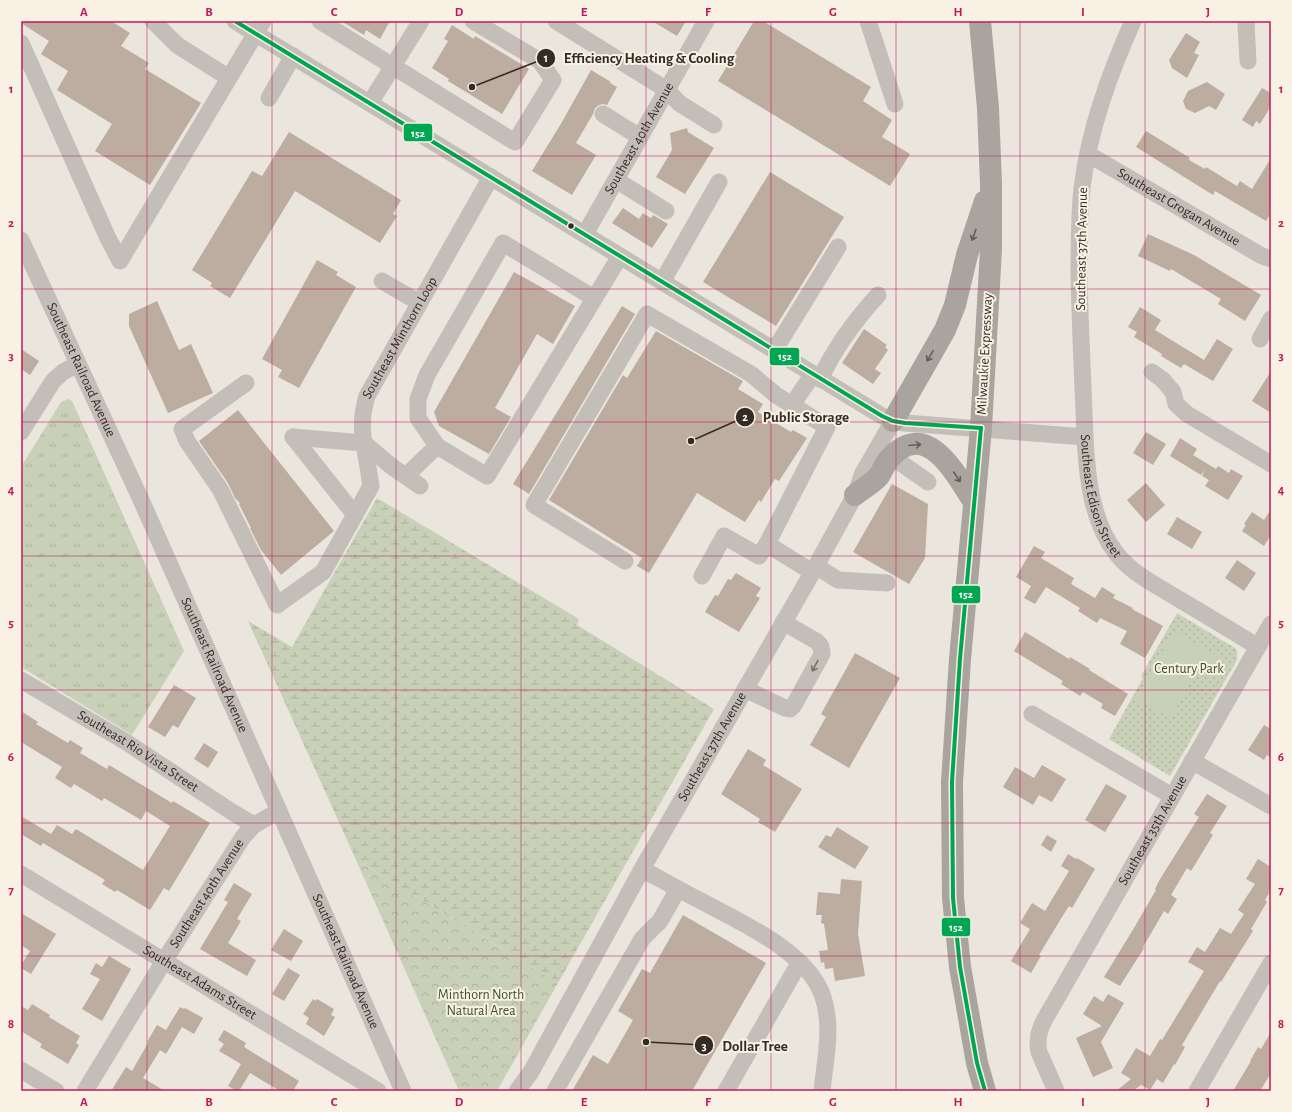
<svg xmlns="http://www.w3.org/2000/svg" width="1292" height="1112" viewBox="0 0 1292 1112" font-family="'Alegreya Sans',sans-serif">
<style>
.grass{fill:url(#grass-tufts)}
.forest{fill:url(#forest-crowns)}
.wetland{fill:url(#wetland-marsh)}
.park{fill:url(#park-dots)}
.pitch{fill:#c8d0b8}
.building{fill:#bdaca0}
.lines{fill:none;stroke-linecap:round;stroke-linejoin:round}
.minor{stroke:#c3beb7;stroke-width:17}
.highway{stroke:#a9a49d;stroke-width:22}
.bus-1-casing{stroke:#f8f1e4;stroke-width:7}
.bus-1{stroke:#00a651;stroke-width:4}
.oneway{stroke:#625c56}
.oneway2{stroke:#746e67}
.grid{fill:none;stroke:#c2185b;stroke-width:1;stroke-opacity:0.55}
.bus-dot{fill:#332c26;stroke:#f8f1e4;stroke-width:1.5}
.labels{text-anchor:middle;dominant-baseline:central;stroke-width:4;stroke-linejoin:round;paint-order:stroke}
.street-label{font-size:14px;fill:#332c26;stroke:#f8f1e4}
.park-label{font-size:14px;fill:#3d502b;stroke:#f8f1e4}
.leader{fill:none;stroke:#332c26;stroke-width:1.5}
.callout-dot{fill:#332c26;stroke:#f8f1e4;stroke-width:1.5}
.mark-label{font-size:12px;text-anchor:middle;font-weight:bold;fill:#fff}
.callout-label{font-size:15px;text-anchor:middle;font-weight:bold;fill:#332c26;stroke:#f8f1e4;stroke-width:4;stroke-linejoin:round;paint-order:stroke}
.line-badge{stroke:#f8f1e4;stroke-width:1.5}
.badge-label{font-size:11px;text-anchor:middle;font-weight:bold;fill:#fff}
.neatline{fill:none;stroke:#c2185b;stroke-width:1.5}
.grid-label{font-size:13px;text-anchor:middle;font-weight:bold;fill:#c2185b}
</style>
<defs>
<pattern id="grass-tufts" width="24" height="20" patternUnits="userSpaceOnUse"><rect width="24" height="20" fill="#c8d0b8"/><path d="M3 7l-1-3M5 7V3M7 7l1-3M15 17l-1-3M17 17v-4M19 17l1-3" fill="none" stroke="#acb39e"/></pattern>
<pattern id="forest-crowns" width="20" height="18" patternUnits="userSpaceOnUse"><rect width="20" height="18" fill="#c8d0b8"/><path d="M2 6a3 3 0 1 1 6 0M12 15a3 3 0 1 1 6 0" fill="none" stroke="#acb39e"/></pattern>
<pattern id="wetland-marsh" width="20" height="14" patternUnits="userSpaceOnUse"><rect width="20" height="14" fill="#c8d0b8"/><path d="M1 5h8M5 5V1M11 12h8M15 12V8" fill="none" stroke="#acb39e"/></pattern>
<pattern id="park-dots" width="8" height="8" patternUnits="userSpaceOnUse"><rect width="8" height="8" fill="#c8d0b8"/><path d="M2 2h.1M6 6h.1" fill="none" stroke="#acb39e" stroke-width="1.8" stroke-linecap="round"/></pattern>
</defs>
<rect width="100%" height="100%" fill="#eae6de"/>
<path class="grass" d="M 68,399 L 72,401 L 184,651 L 132,735 L 21,667 L 21,467 L 61,402 Z"/>
<path class="forest" d="M 356,860 L 558,983 L 497,1091 L 459,1091 Z"/>
<path class="wetland" d="M 377,498 L 579,619 L 577,625 L 714,709 L 558,983 L 356,860 L 248,621 L 292,647 Z"/>
<path class="park" d="M 1177,613 L 1235,648 L 1237,651 L 1237,660 L 1170,776 L 1109,739 L 1143,678 L 1141,676 Z"/>
<path class="pitch" d="M 1173,631 L 1224,659 L 1215,675 L 1199,666 L 1171,718 L 1136,699 Z"/>
<g class="building">
<path d="M 21,21 L 111,21 L 130,33 L 121,46 L 149,63 L 145,69 L 201,103 L 150,185 L 95,151 L 112,124 L 57,90 L 68,71 L 41,54 L 49,41 L 21,23 Z"/>
<path d="M 341,21 L 390,21 L 380,39 L 366,30 L 364,35 Z"/>
<path d="M 652,21 L 686,21 L 677,36 Z"/>
<path d="M 754,21 L 763,21 L 871,87 L 863,101 L 892,120 L 882,137 L 910,154 L 890,186 L 718,81 Z"/>
<path d="M 452,25 L 474,39 L 475,36 L 529,69 L 502,114 L 448,81 L 449,79 L 432,68 L 448,41 L 444,39 Z"/>
<path d="M 1186,33 L 1200,42 L 1194,53 L 1199,55 L 1187,78 L 1172,68 L 1169,60 Z"/>
<path d="M 591,70 L 611,82 L 610,83 L 617,87 L 607,105 L 603,104 L 599,105 L 595,108 L 593,114 L 576,143 L 596,155 L 572,195 L 532,171 L 562,122 Z"/>
<path d="M 1207,82 L 1225,94 L 1216,110 L 1209,106 L 1195,113 L 1186,109 L 1183,101 L 1188,91 Z"/>
<path d="M 1262,88 L 1271,93 L 1271,106 L 1260,124 L 1256,121 L 1253,127 L 1242,120 Z"/>
<path d="M 687,128 L 688,132 L 714,148 L 685,194 L 656,177 L 672,150 L 670,133 Z"/>
<path d="M 1146,131 L 1190,158 L 1189,160 L 1205,169 L 1206,167 L 1237,186 L 1240,181 L 1252,189 L 1271,158 L 1271,213 L 1266,221 L 1215,191 L 1213,195 L 1136,147 Z"/>
<path d="M 289,132 L 401,200 L 393,214 L 397,216 L 380,243 L 295,191 L 230,298 L 210,286 L 212,283 L 192,270 L 252,171 L 262,176 Z"/>
<path d="M 770,172 L 844,217 L 776,326 L 703,282 Z"/>
<path d="M 623,208 L 639,219 L 643,213 L 651,218 L 653,215 L 668,224 L 652,248 L 612,223 Z"/>
<path d="M 1148,234 L 1194,255 L 1261,295 L 1245,321 L 1218,304 L 1221,299 L 1171,269 L 1170,271 L 1138,256 Z"/>
<path d="M 317,260 L 338,272 L 336,275 L 356,287 L 299,388 L 278,377 L 282,370 L 262,359 Z"/>
<path d="M 514,272 L 575,306 L 553,344 L 537,334 L 495,408 L 511,417 L 489,454 L 439,426 L 434,412 Z"/>
<path d="M 157,301 L 179,350 L 191,344 L 213,393 L 168,413 L 129,326 L 129,314 Z"/>
<path d="M 622,306 L 635,314 L 529,494 L 513,484 Z"/>
<path d="M 1140,307 L 1161,320 L 1155,330 L 1204,360 L 1217,339 L 1233,349 L 1213,381 L 1184,364 L 1181,368 L 1161,356 L 1162,354 L 1134,337 L 1137,332 L 1128,327 Z"/>
<path d="M 864,329 L 887,345 L 885,347 L 888,350 L 875,369 L 881,373 L 873,384 L 842,363 Z"/>
<path d="M 656,331 L 743,381 L 738,389 L 763,404 L 758,412 L 791,432 L 793,430 L 807,438 L 779,481 L 775,479 L 761,502 L 759,500 L 745,522 L 697,493 L 649,573 L 637,566 L 642,558 L 549,500 L 623,375 L 627,378 Z"/>
<path d="M 21,349 L 39,361 L 30,375 L 21,369 Z"/>
<path d="M 1271,371 L 1271,413 L 1252,401 Z"/>
<path d="M 238,410 L 334,531 L 281,575 L 261,550 L 250,528 L 251,528 L 239,504 L 240,503 L 235,498 L 228,483 L 199,441 Z"/>
<path d="M 1146,432 L 1166,444 L 1153,465 L 1133,453 Z"/>
<path d="M 1180,438 L 1197,449 L 1193,455 L 1216,469 L 1218,466 L 1229,473 L 1231,469 L 1243,476 L 1228,500 L 1205,486 L 1209,480 L 1202,476 L 1205,470 L 1201,475 L 1170,456 Z"/>
<path d="M 1146,483 L 1165,505 L 1146,522 L 1127,500 Z"/>
<path d="M 892,484 L 928,504 L 925,558 L 909,584 L 853,552 Z"/>
<path d="M 1271,509 L 1271,535 L 1264,546 L 1242,531 L 1246,525 L 1244,524 L 1252,512 L 1264,520 Z"/>
<path d="M 1177,517 L 1202,532 L 1192,549 L 1167,534 Z"/>
<path d="M 1034,546 L 1045,552 L 1041,558 L 1074,578 L 1071,584 L 1095,598 L 1102,587 L 1115,595 L 1113,598 L 1133,608 L 1132,609 L 1163,626 L 1145,658 L 1120,644 L 1127,631 L 1100,618 L 1097,623 L 1078,611 L 1080,608 L 1046,587 L 1035,604 L 1024,598 L 1031,586 L 1016,577 Z"/>
<path d="M 1237,560 L 1256,573 L 1244,591 L 1225,578 Z"/>
<path d="M 736,573 L 761,588 L 756,596 L 760,598 L 739,632 L 705,612 L 715,595 L 718,596 L 728,579 L 731,580 Z"/>
<path d="M 1025,632 L 1069,659 L 1070,657 L 1090,669 L 1089,670 L 1128,694 L 1115,716 L 1101,708 L 1103,704 L 1083,692 L 1080,696 L 1061,684 L 1063,681 L 1014,651 Z"/>
<path d="M 855,653 L 900,678 L 849,768 L 810,745 L 826,717 L 821,714 Z"/>
<path d="M 174,685 L 196,698 L 178,728 L 173,725 L 165,737 L 148,727 Z"/>
<path d="M 21,711 L 38,722 L 36,724 L 68,743 L 70,740 L 83,748 L 80,753 L 107,769 L 109,765 L 172,803 L 173,801 L 210,823 L 169,891 L 164,888 L 150,910 L 117,890 L 115,892 L 102,884 L 105,880 L 43,843 L 41,846 L 21,834 L 21,816 L 51,834 L 57,825 L 72,834 L 76,829 L 143,870 L 170,826 L 146,811 L 141,820 L 104,798 L 102,801 L 74,784 L 71,788 L 55,778 L 62,767 L 21,742 Z"/>
<path d="M 1264,725 L 1271,729 L 1271,758 L 1267,755 L 1264,760 L 1248,750 Z"/>
<path d="M 204,743 L 218,752 L 208,768 L 194,759 Z"/>
<path d="M 748,749 L 766,760 L 763,765 L 802,789 L 775,832 L 758,822 L 760,819 L 721,794 Z"/>
<path d="M 1042,765 L 1066,779 L 1052,802 L 1039,795 L 1033,805 L 1003,787 L 1015,767 L 1034,778 Z"/>
<path d="M 1106,784 L 1127,796 L 1105,832 L 1085,820 Z"/>
<path d="M 1207,794 L 1227,806 L 1210,833 L 1213,835 L 1191,871 L 1187,868 L 1171,895 L 1177,899 L 1168,914 L 1164,911 L 1143,947 L 1144,948 L 1120,986 L 1104,977 L 1134,928 L 1156,890 L 1155,889 L 1160,879 L 1199,817 L 1194,814 Z"/>
<path d="M 837,827 L 869,847 L 855,869 L 818,847 L 826,835 L 831,837 Z"/>
<path d="M 1047,835 L 1057,841 L 1051,852 L 1041,845 Z"/>
<path d="M 1068,854 L 1076,859 L 1077,858 L 1095,869 L 1072,908 L 1069,906 L 1062,917 L 1039,955 L 1041,956 L 1031,973 L 1011,961 L 1030,929 L 1020,923 L 1032,903 L 1045,911 L 1069,871 L 1061,866 Z"/>
<path d="M 1258,859 L 1271,867 L 1271,890 L 1265,900 L 1267,902 L 1251,929 L 1253,931 L 1221,982 L 1220,981 L 1182,1045 L 1185,1047 L 1175,1065 L 1174,1064 L 1163,1083 L 1157,1079 L 1150,1090 L 1141,1085 L 1133,1091 L 1116,1091 L 1131,1079 L 1121,1073 L 1136,1048 L 1150,1056 L 1160,1039 L 1162,1040 L 1204,971 L 1188,962 L 1197,947 L 1205,952 L 1220,928 L 1231,934 L 1244,914 L 1238,910 L 1255,884 L 1246,879 Z"/>
<path d="M 841,879 L 862,881 L 858,934 L 865,976 L 835,981 L 833,968 L 825,969 L 824,962 L 821,963 L 819,951 L 828,950 L 824,924 L 821,923 L 822,915 L 816,915 L 818,892 L 840,894 Z"/>
<path d="M 234,883 L 252,894 L 237,919 L 241,921 L 228,943 L 256,960 L 247,976 L 200,949 L 228,902 L 224,900 Z"/>
<path d="M 21,913 L 56,934 L 31,974 L 21,968 L 21,965 L 30,951 L 21,945 Z"/>
<path d="M 683,915 L 766,963 L 692,1091 L 572,1091 L 593,1055 L 608,1064 L 633,1020 L 618,1011 L 642,969 L 650,973 Z"/>
<path d="M 284,929 L 303,941 L 291,961 L 271,950 Z"/>
<path d="M 109,956 L 131,969 L 102,1021 L 82,1009 L 100,979 L 90,974 L 96,963 L 102,967 Z"/>
<path d="M 288,968 L 300,975 L 284,1001 L 272,994 Z"/>
<path d="M 1108,994 L 1124,1003 L 1101,1042 L 1113,1068 L 1093,1077 L 1076,1038 L 1102,1026 L 1083,1014 L 1094,996 L 1103,1002 Z"/>
<path d="M 313,999 L 316,1001 L 317,999 L 334,1009 L 331,1015 L 335,1017 L 324,1036 L 306,1024 L 309,1018 L 303,1014 Z"/>
<path d="M 32,1004 L 50,1015 L 49,1017 L 80,1036 L 76,1043 L 79,1045 L 68,1064 L 40,1047 L 42,1044 L 21,1031 L 21,1006 L 28,1010 Z"/>
<path d="M 180,1007 L 184,1009 L 185,1008 L 203,1018 L 194,1034 L 182,1027 L 166,1054 L 160,1050 L 143,1078 L 165,1091 L 111,1091 L 126,1067 L 132,1071 L 148,1043 L 147,1042 L 157,1025 L 166,1030 Z"/>
<path d="M 224,1030 L 246,1043 L 244,1047 L 299,1081 L 293,1091 L 280,1091 L 250,1073 L 239,1091 L 237,1091 L 228,1086 L 241,1064 L 219,1051 L 224,1044 L 218,1040 Z"/>
<path d="M 1271,1032 L 1271,1073 L 1260,1091 L 1233,1091 L 1251,1061 L 1250,1061 L 1258,1047 L 1261,1049 Z"/>
</g>
<g class="lines">
<g class="minor">
<path d="M 153,21 L 177,45 L 229,78"/>
<path d="M 235,21 L 882,416 L 893,421 L 905,423 L 1085,437"/>
<path d="M 320,21 L 515,142 L 553,80 L 540,61 L 473,21"/>
<path d="M 556,21 L 667,90 L 679,103 L 714,125"/>
<path d="M 868,21 L 895,104"/>
<path id="s1" d="M 1133,21 C 1109,75 1089,130 1082,188 C 1079,217 1079,245 1079,273 C 1080,328 1083,382 1085,437 C 1087,475 1091,521 1116,553 C 1131,573 1156,585 1177,598 C 1204,614 1231,630 1258,647"/>
<path d="M 1247,21 L 1246,24 L 1248,61"/>
<path d="M 21,43 L 107,236 L 120,261 L 263,21"/>
<path d="M 269,98 L 293,56"/>
<path d="M 370,103 L 421,21"/>
<path d="M 603,114 L 640,137"/>
<path id="s2" d="M 1088,154 L 1262,256 L 1271,259"/>
<path d="M 616,180 L 666,211"/>
<path id="s3" d="M 585,234 L 706,21"/>
<path id="s4" d="M 21,240 L 142,502 L 403,1091"/>
<path d="M 382,281 L 420,303"/>
<path d="M 662,282 L 719,182"/>
<path d="M 594,298 L 503,243 L 427,375 L 418,399 L 418,418 L 437,446 L 487,476 L 620,256"/>
<path d="M 1260,339 L 1271,319"/>
<path d="M 774,351 L 838,247"/>
<path d="M 1152,372 L 1163,380 L 1173,392 L 1176,404 L 1187,414 L 1271,464"/>
<path d="M 820,379 C 835,348 855,320 878,295"/>
<path d="M 246,383 L 182,429 L 187,441 L 220,489 L 277,605 L 323,572 L 371,486 L 364,443 L 293,437"/>
<path d="M 792,405 L 813,374"/>
<path d="M 21,432 L 53,381 L 63,372 L 78,364"/>
<path d="M 293,437 L 355,515"/>
<path d="M 891,456 L 928,482"/>
<path d="M 406,476 L 437,446"/>
<path id="s5" d="M 420,486 L 391,466 L 364,443 C 361,425 362,414 367,396 L 491,177"/>
<path d="M 625,561 L 534,505 L 647,314 L 751,374 L 776,395 L 827,427 L 767,544"/>
<path d="M 816,566 L 838,580 L 887,583"/>
<path d="M 702,576 L 724,536 L 759,556 L 767,544 L 812,572"/>
<path id="s6" d="M 21,680 L 126,742 L 232,812 L 254,825"/>
<path d="M 745,689 L 785,708 L 790,709 L 794,705 L 822,654 C 822,648 821,645 816,641 L 783,622"/>
<path d="M 1032,714 L 1172,796"/>
<path d="M 1192,761 L 1271,806"/>
<path d="M 642,869 C 662,880 681,891 701,901 C 740,922 809,952 823,997 C 833,1027 825,1061 822,1091"/>
<path id="s7" d="M 21,874 L 378,1091"/>
<path d="M 21,1070 L 56,1091"/>
<path id="s8" d="M 85,1091 L 164,961 L 243,837 L 254,825 L 279,811"/>
<path id="s9" d="M 517,1091 L 531,1072 L 642,869 L 816,566 L 855,495 L 863,473 L 893,421"/>
<path d="M 555,1091 L 642,939 L 660,921 L 678,889"/>
<path d="M 726,1091 L 794,972 L 800,963"/>
<path id="s10" d="M 1056,1091 L 1039,1052 C 1035,1033 1044,1020 1053,1005 L 1271,624"/>
<path d="M 1197,1091 L 1271,963"/>
</g>
<g class="highway">
<path d="M 980,21 L 988,108 L 991,184 L 991,249 L 981,428 L 960,659 L 952,782 L 953,898 L 960,967 L 977,1063 L 985,1091"/>
<path d="M 893,421 L 945,330 L 955,305 L 967,255 L 985,201"/>
<path d="M 855,495 C 862,489 873,483 879,476 C 883,470 885,463 890,458 C 927,417 956,475 974,502"/>
</g>
<defs>
<g id="bus-1">
<path d="M 235,21 L 882,416 L 893,421 L 905,423 L 981,428"/>
<path d="M 981,428 L 960,659 L 952,782 L 953,898 L 960,967 L 977,1063 L 985,1091"/>
</g>
</defs>
<use href="#bus-1" class="bus-1-casing"/>
<use href="#bus-1" class="bus-1"/>
</g>
<defs><path id="oneway-shaft" d="M-6 0H5M1.5-3L5.5 0L1.5 3" fill="none" stroke-width="1.6" stroke-linecap="round" stroke-linejoin="round"/></defs>
<g class="oneway">
<use href="#oneway-shaft" transform="translate(974 235) rotate(109)"/>
<use href="#oneway-shaft" transform="translate(930 356) rotate(120)"/>
<use href="#oneway-shaft" transform="translate(915 445) rotate(-5)"/>
<use href="#oneway-shaft" transform="translate(957 477) rotate(56)"/>
</g>
<use class="oneway2" href="#oneway-shaft" transform="translate(815 666) rotate(118)"/>
<path class="grid" d="M 147,21 L 147,1091M 272,21 L 272,1091M 396,21 L 396,1091M 521,21 L 521,1091M 646,21 L 646,1091M 771,21 L 771,1091M 896,21 L 896,1091M 1020,21 L 1020,1091M 1145,21 L 1145,1091M 21,156 L 1271,156M 21,289 L 1271,289M 21,422 L 1271,422M 21,556 L 1271,556M 21,690 L 1271,690M 21,823 L 1271,823M 21,956 L 1271,956"/>
<circle class="bus-dot" cx="571" cy="226" r="3.5"/>
<g class="labels">
<g class="street-label">
<text stroke="none"><textPath href="#s3" startOffset="110">Southeast 40th Avenue</textPath></text>
<text stroke="none"><textPath href="#s2" startOffset="105">Southeast Grogan Avenue</textPath></text>
<text transform="translate(1082 249) rotate(-89)">Southeast 37th Avenue</text>
<text stroke="none"><textPath href="#s5" startOffset="185">Southeast Minthorn Loop</textPath></text>
<text transform="translate(985 354) rotate(-87)">Milwaukie Expressway</text>
<text stroke="none"><textPath href="#s4" startOffset="143">Southeast Railroad Avenue</textPath></text>
<text stroke="none"><textPath href="#s1" startOffset="486">Southeast Edison Street</textPath></text>
<text stroke="none"><textPath href="#s4" startOffset="467">Southeast Railroad Avenue</textPath></text>
<text stroke="none"><textPath href="#s9" startOffset="396">Southeast 37th Avenue</textPath></text>
<text stroke="none"><textPath href="#s6" startOffset="137">Southeast Rio Vista Street</textPath></text>
<text stroke="none"><textPath href="#s10" startOffset="294">Southeast 35th Avenue</textPath></text>
<text stroke="none"><textPath href="#s8" startOffset="232">Southeast 40th Avenue</textPath></text>
<text stroke="none"><textPath href="#s4" startOffset="791">Southeast Railroad Avenue</textPath></text>
<text stroke="none"><textPath href="#s7" startOffset="209">Southeast Adams Street</textPath></text>
</g>
<g class="park-label">
<text x="1189" y="669">Century Park</text>
<text x="481" y="995">Minthorn North<tspan x="481" dy="16">Natural Area</tspan></text>
</g>
</g>
<path class="leader" d="M472 87L546 58M691 441L745 417M646 1042L704 1045"/>
<g class="callout-dot">
<circle cx="472" cy="87" r="4"/>
<circle cx="691" cy="441" r="4"/>
<circle cx="646" cy="1042" r="4"/>
<circle cx="546" cy="58" r="10"/>
<circle cx="745" cy="417" r="10"/>
<circle cx="704" cy="1045" r="10"/>
</g>
<g class="mark-label">
<text x="546" y="62">1</text>
<text x="745" y="421">2</text>
<text x="704" y="1050">3</text>
</g>
<g class="callout-label">
<text x="649" y="63">Efficiency Heating &amp; Cooling</text>
<text x="806" y="422">Public Storage</text>
<text x="755" y="1051">Dollar Tree</text>
</g>
<g class="line-badge">
<rect x="403" y="123" width="30" height="19" rx="4" fill="#00a651"/>
<rect x="769" y="347" width="31" height="19" rx="4" fill="#00a651"/>
<rect x="951" y="585" width="30" height="19" rx="4" fill="#00a651"/>
<rect x="941" y="917" width="30" height="20" rx="4" fill="#00a651"/>
</g>
<g class="badge-label">
<text x="418" y="137">152</text>
<text x="785" y="360">152</text>
<text x="966" y="598">152</text>
<text x="956" y="931">152</text>
</g>
<rect width="1292" height="1112" fill="none" stroke="#f8f1e4" stroke-width="44"/>
<rect x="22" y="22" width="1248" height="1068" class="neatline"/>
<g class="grid-label">
<text x="84" y="16">A</text>
<text x="209" y="16">B</text>
<text x="334" y="16">C</text>
<text x="459" y="16">D</text>
<text x="584" y="16">E</text>
<text x="708" y="16">F</text>
<text x="833" y="16">G</text>
<text x="958" y="16">H</text>
<text x="1083" y="16">I</text>
<text x="1208" y="16">J</text>
<text x="11" y="93">1</text>
<text x="1281" y="93">1</text>
<text x="11" y="227">2</text>
<text x="1281" y="227">2</text>
<text x="11" y="360">3</text>
<text x="1281" y="360">3</text>
<text x="11" y="494">4</text>
<text x="1281" y="494">4</text>
<text x="11" y="627">5</text>
<text x="1281" y="627">5</text>
<text x="11" y="761">6</text>
<text x="1281" y="761">6</text>
<text x="11" y="894">7</text>
<text x="1281" y="894">7</text>
<text x="11" y="1028">8</text>
<text x="1281" y="1028">8</text>
<text x="84" y="1106">A</text>
<text x="209" y="1106">B</text>
<text x="334" y="1106">C</text>
<text x="459" y="1106">D</text>
<text x="584" y="1106">E</text>
<text x="708" y="1106">F</text>
<text x="833" y="1106">G</text>
<text x="958" y="1106">H</text>
<text x="1083" y="1106">I</text>
<text x="1208" y="1106">J</text>
</g>
</svg>
